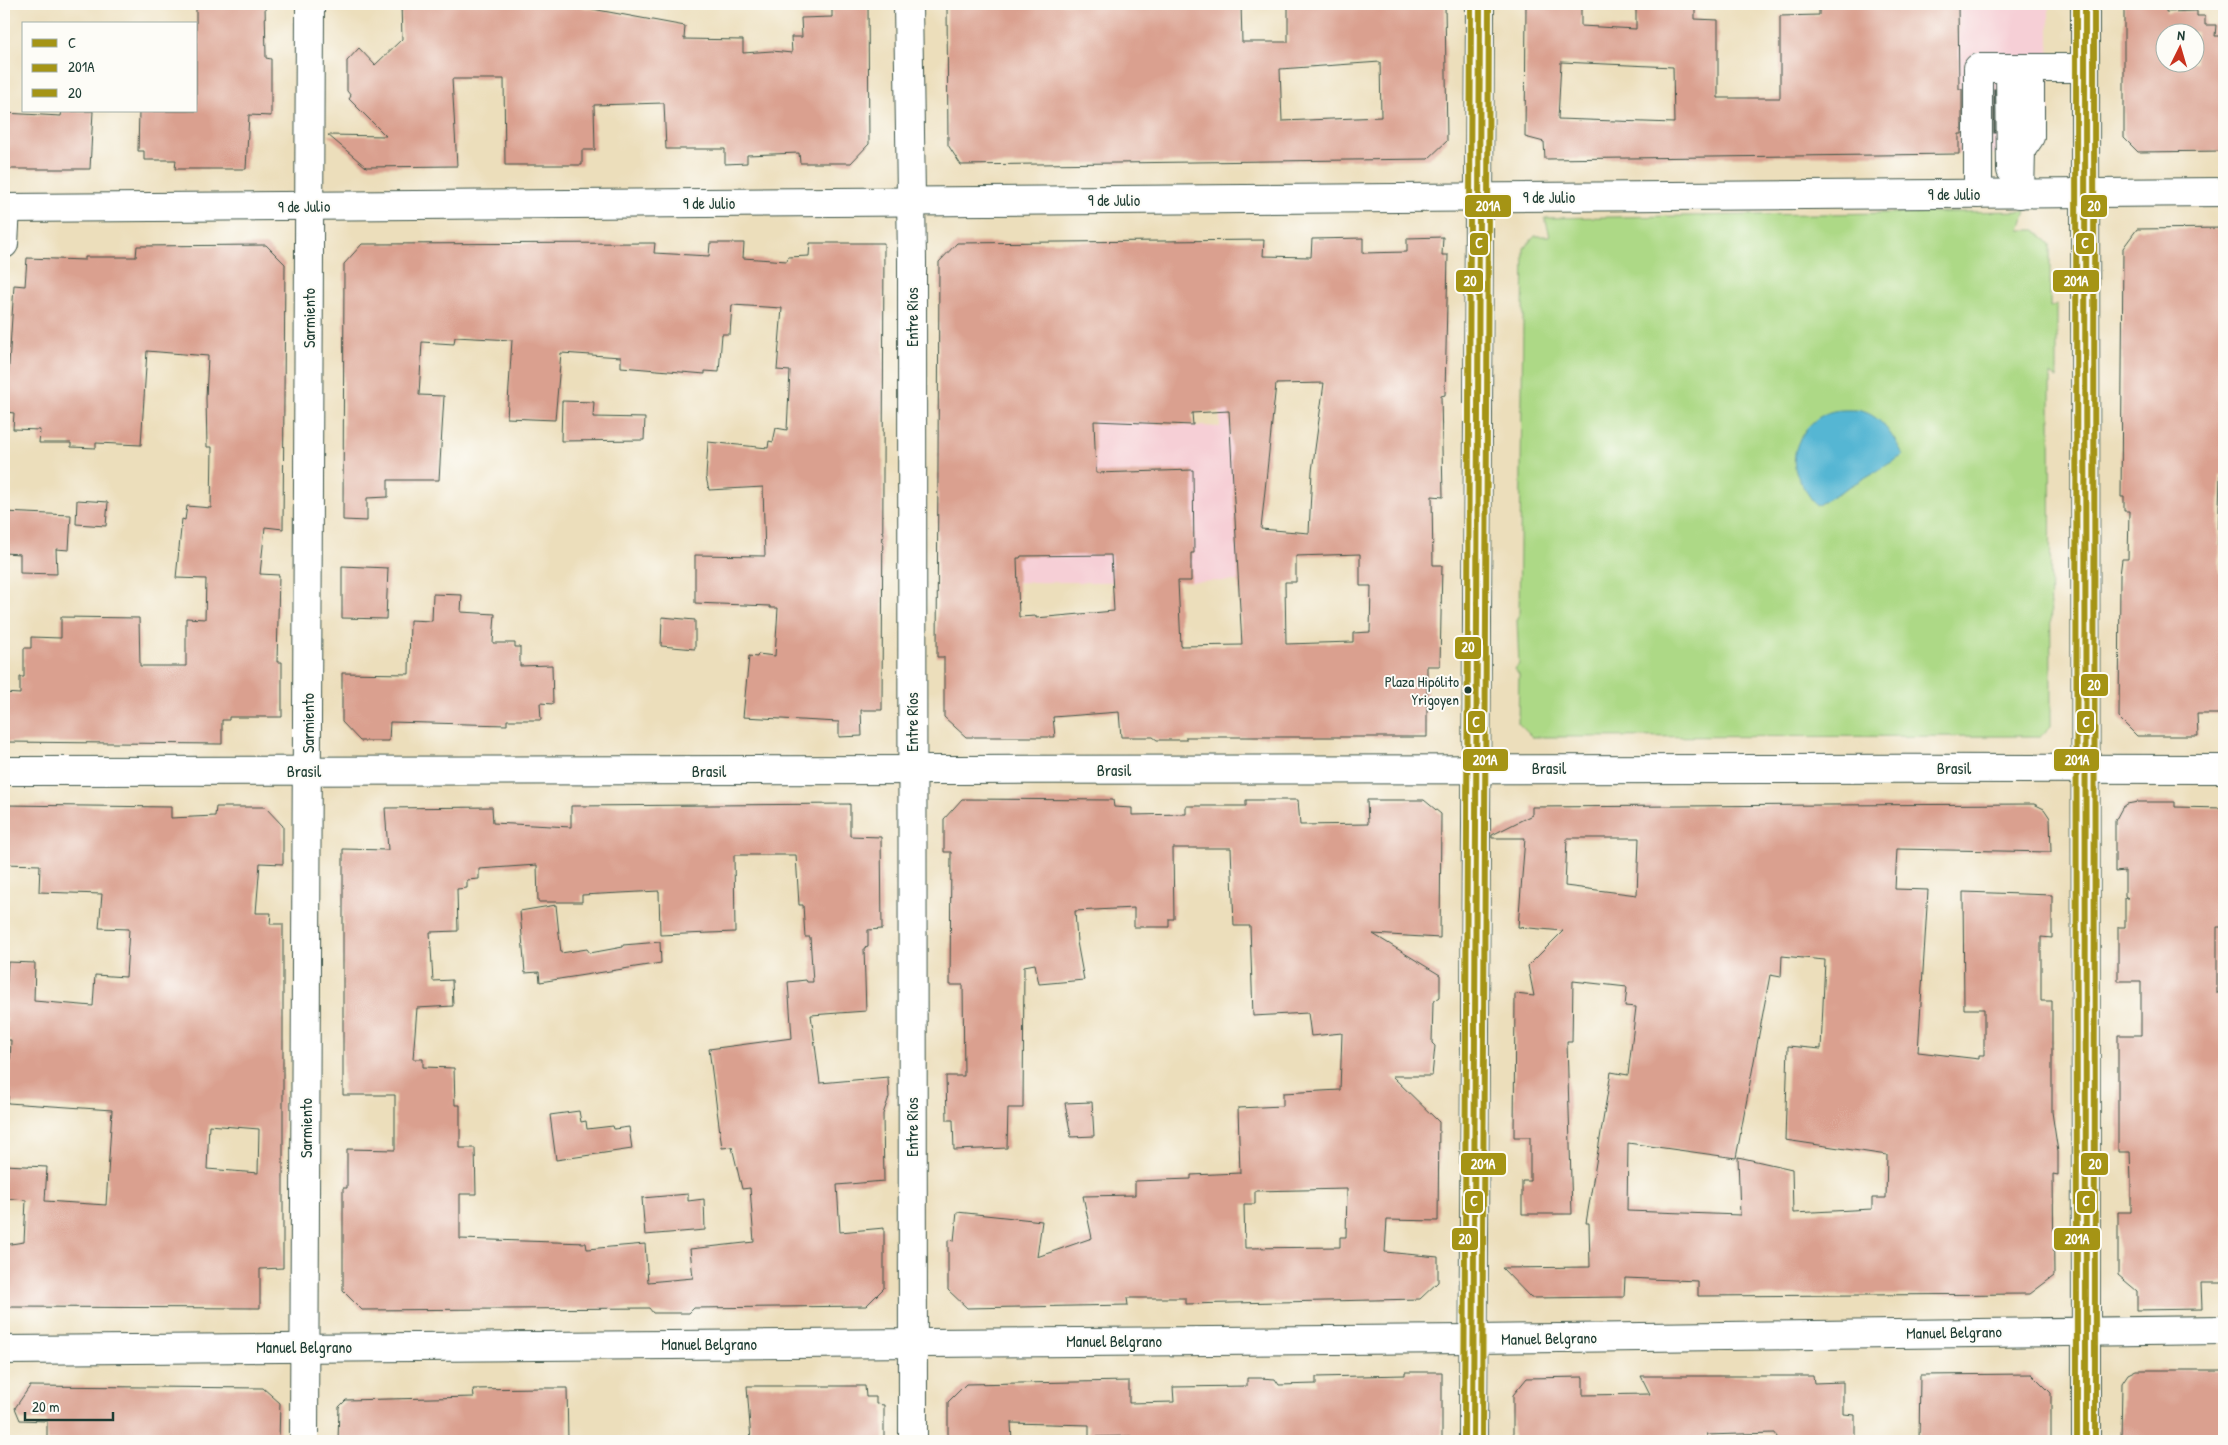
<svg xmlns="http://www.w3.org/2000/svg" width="2228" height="1445" viewBox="0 0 2228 1445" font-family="'Patrick Hand',sans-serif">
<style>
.built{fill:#f6cfd6}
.green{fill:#add986;stroke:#668b5d}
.water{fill:#54b6d3;stroke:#3a7a84}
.building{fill:#daa08f;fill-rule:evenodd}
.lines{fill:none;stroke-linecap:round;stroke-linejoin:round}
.minor-casing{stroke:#3e5548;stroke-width:30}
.minor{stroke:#fff;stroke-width:28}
.bus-1-casing{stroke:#fdfcf7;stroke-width:10}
.bus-2-casing{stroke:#fdfcf7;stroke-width:10}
.bus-3-casing{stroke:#fdfcf7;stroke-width:10}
.bus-1{stroke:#a59415;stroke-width:6}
.bus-2{stroke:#a59415;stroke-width:6}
.bus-3{stroke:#a59415;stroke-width:6}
.bus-dot{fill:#1f3d34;stroke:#fdfcf7;stroke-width:2}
.labels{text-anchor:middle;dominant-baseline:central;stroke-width:4;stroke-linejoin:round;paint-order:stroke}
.bus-label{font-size:15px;fill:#1f3d34;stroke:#fdfcf7;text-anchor:end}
.street-label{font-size:16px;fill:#1f3d34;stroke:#fdfcf7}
.line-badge{stroke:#fdfcf7;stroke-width:2}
.badge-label{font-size:14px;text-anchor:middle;font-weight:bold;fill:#fff}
</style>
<rect width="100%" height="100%" fill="#fdfcf7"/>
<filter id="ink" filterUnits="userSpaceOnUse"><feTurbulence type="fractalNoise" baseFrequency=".02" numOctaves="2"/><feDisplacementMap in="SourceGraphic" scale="10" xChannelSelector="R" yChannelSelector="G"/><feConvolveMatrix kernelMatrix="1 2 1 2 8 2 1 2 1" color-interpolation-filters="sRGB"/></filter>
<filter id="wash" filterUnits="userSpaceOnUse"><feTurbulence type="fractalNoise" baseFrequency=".0096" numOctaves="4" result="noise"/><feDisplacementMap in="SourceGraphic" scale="20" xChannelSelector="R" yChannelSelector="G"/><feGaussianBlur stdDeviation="1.12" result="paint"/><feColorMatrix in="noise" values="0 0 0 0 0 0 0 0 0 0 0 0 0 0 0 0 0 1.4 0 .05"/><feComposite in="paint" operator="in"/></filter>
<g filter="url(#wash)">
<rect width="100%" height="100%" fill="#ecdebb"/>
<g class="built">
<path d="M 1958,4 L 2049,4 L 2049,139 L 2036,153 L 1959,154 Z"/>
<path d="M 1220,394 L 1267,453 L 1256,581 L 937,583 L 938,439 L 1039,418 L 1220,427 Z"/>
</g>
<path class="green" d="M 2026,211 L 2020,230 L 2035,230 L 2050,244 L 2050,307 L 2057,304 L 2057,378 L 2050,374 L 2051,726 L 2041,736 L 1532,737 L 1518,723 L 1519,674 L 1515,669 L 1519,664 L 1517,620 L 1519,616 L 1524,248 L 1535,236 L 1550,236 L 1545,218 Z"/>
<path class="water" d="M 1856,410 C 1881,413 1891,435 1904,455 L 1816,506 C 1809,495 1800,484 1796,472 C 1789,450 1805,423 1825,414 C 1835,409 1845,410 1856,410 Z"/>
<g id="blocks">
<g class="building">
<path d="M 196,4 L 265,4 L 266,58 L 271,59 L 271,116 L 249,115 L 246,169 L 175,169 L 176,160 L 144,160 L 144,151 L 138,151 L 139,111 L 196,111 Z"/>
<path d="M 401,4 L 565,4 L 685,26 L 684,39 L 743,40 L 743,53 L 772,51 L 792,53 L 791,37 L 802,37 L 801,18 L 832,17 L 832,4 L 868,4 L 869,144 L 851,163 L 800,163 L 799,153 L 747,155 L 747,163 L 725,164 L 725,149 L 666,149 L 664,103 L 594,105 L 595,150 L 582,150 L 582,165 L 505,165 L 504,79 L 452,79 L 457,166 L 366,167 L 328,135 L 386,136 L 349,99 L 351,96 L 347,91 L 347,61 L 359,48 L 375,65 L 402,39 Z"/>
<path d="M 947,4 L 1241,4 L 1242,42 L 1288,42 L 1288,4 L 1445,4 L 1447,141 L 1428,159 L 961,165 L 948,145 ZM 1380,62 L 1381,117 L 1282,121 L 1280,69 Z"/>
<path d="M 1526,4 L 1581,4 L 1581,26 L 1636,29 L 1636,4 L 1695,4 L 1695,19 L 1718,20 L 1718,98 L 1780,98 L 1780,16 L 1819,15 L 1819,4 L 1958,4 L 1959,89 L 1962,89 L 1962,134 L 1959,134 L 1959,154 L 1545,159 L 1544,142 L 1525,137 ZM 1561,62 L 1673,67 L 1674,123 L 1558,119 Z"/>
<path d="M 2124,4 L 2166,4 L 2166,12 L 2197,11 L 2197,16 L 2205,16 L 2205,25 L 2216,25 L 2215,36 L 2224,36 L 2224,151 L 2138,152 L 2124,138 ZM 2166,32 L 2196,32 L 2196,62 L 2166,62 Z"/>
<rect x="1994" y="89" width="1" height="44"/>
<path d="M 62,111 L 93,111 L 90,169 L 4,169 L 4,113 L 61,116 Z"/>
<path d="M 2224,228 L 2224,475 L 2220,475 L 2218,545 L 2220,545 L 2219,573 L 2224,572 L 2224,714 L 2197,714 L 2198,736 L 2137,736 L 2119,718 L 2120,575 L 2122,559 L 2128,559 L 2129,511 L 2124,511 L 2124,497 L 2121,497 L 2123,248 L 2137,229 Z"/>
<path d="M 1443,237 L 1442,255 L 1448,255 L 1445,395 L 1441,396 L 1443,497 L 1432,496 L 1433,565 L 1442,565 L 1440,666 L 1427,666 L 1427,737 L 1186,737 L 1186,740 L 1157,740 L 1153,737 L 1121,737 L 1119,712 L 1053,717 L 1055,737 L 966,737 L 944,717 L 944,657 L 937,657 L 939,262 L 957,243 L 1264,240 L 1263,256 L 1311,257 L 1312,239 L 1363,238 L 1363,253 L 1407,252 L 1407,238 ZM 1324,383 L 1312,471 L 1309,533 L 1261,529 L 1276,384 ZM 1229,411 L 1242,645 L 1181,646 L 1178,581 L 1191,581 L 1191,553 L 1194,553 L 1193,470 L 1096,473 L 1094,421 L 1193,425 L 1192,413 ZM 1360,554 L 1360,586 L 1371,586 L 1370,632 L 1353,633 L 1353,642 L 1286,644 L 1285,582 L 1296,582 L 1296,556 ZM 1111,555 L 1114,611 L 1036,618 L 1036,616 L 1019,617 L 1017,558 L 1020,558 L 1021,556 Z"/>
<path d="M 655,243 L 654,253 L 709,256 L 710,243 L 744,243 L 743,258 L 787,261 L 788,257 L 809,256 L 810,243 L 884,243 L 882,710 L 861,710 L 862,736 L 839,737 L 839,722 L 743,717 L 749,656 L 757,657 L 758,654 L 775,656 L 778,608 L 770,608 L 770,606 L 695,603 L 695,555 L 765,556 L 763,487 L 709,490 L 706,477 L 708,442 L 768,448 L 769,441 L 773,442 L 776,428 L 787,430 L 790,371 L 777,370 L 782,308 L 732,305 L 730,334 L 722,334 L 719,372 L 705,371 L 705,374 L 621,367 L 621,357 L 561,353 L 555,420 L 507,418 L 512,340 L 455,337 L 454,344 L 422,342 L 419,395 L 444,396 L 439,480 L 388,480 L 388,497 L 367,498 L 367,521 L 343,520 L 344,264 L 362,244 Z"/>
<path d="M 266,245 L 285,264 L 283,529 L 265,527 L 260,574 L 279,575 L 277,662 L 282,662 L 282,717 L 229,717 L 229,720 L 222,720 L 222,744 L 4,742 L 4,693 L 20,694 L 20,677 L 24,677 L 24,648 L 31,648 L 31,637 L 61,638 L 61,617 L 139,618 L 140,666 L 186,666 L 186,618 L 205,619 L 206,579 L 176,578 L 182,519 L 185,520 L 187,506 L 211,508 L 212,447 L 207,447 L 206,398 L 208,356 L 147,351 L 141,445 L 96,443 L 96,448 L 71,447 L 71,443 L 39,443 L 40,430 L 13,429 L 14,413 L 6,412 L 14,285 L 25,286 L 27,258 L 85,260 L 85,257 L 136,257 L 137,246 Z"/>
<path d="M 562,401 L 594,402 L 593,417 L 645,418 L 644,440 L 561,441 Z"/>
<path d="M 77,500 L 108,502 L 106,526 L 76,524 Z"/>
<path d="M 4,512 L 71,515 L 69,550 L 56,549 L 57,574 L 20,573 L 20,554 L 4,553 Z"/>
<path d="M 342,566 L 388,568 L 386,619 L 342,618 Z"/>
<path d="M 433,594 L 462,595 L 461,612 L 495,614 L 493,643 L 515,643 L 515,647 L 520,647 L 520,666 L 552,665 L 553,704 L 540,703 L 541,720 L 507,720 L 507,725 L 390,722 L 389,741 L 360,741 L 342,722 L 342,673 L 409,674 L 410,620 L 432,621 Z"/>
<path d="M 662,617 L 695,620 L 695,649 L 661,646 Z"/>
<path d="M 962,799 L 1113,800 L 1114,807 L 1132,808 L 1132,815 L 1186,814 L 1186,806 L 1246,806 L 1246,800 L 1298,800 L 1300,825 L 1368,824 L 1367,800 L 1424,800 L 1441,814 L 1440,938 L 1373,934 L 1440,975 L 1440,997 L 1433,1002 L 1432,1043 L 1435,1046 L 1432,1076 L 1392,1076 L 1439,1122 L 1438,1221 L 1387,1220 L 1385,1252 L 1438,1257 L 1438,1282 L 1420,1299 L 1185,1304 L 1185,1298 L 1127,1298 L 1128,1305 L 967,1308 L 948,1290 L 948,1240 L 954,1241 L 957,1212 L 1042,1221 L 1037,1257 L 1092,1238 L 1083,1196 L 1135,1195 L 1135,1181 L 1191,1179 L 1191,1175 L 1240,1173 L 1238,1108 L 1283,1106 L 1283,1093 L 1340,1090 L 1342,1033 L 1311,1036 L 1308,1013 L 1253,1016 L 1250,926 L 1234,926 L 1231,848 L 1173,848 L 1174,919 L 1169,919 L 1169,927 L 1134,927 L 1134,908 L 1075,911 L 1077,942 L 1084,980 L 1039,984 L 1035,964 L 1024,966 L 1023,1108 L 1008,1108 L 1007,1148 L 954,1150 L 953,1120 L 947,1120 L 946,1076 L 964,1076 L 963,985 L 950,985 L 951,852 L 944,852 L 944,819 ZM 1347,1189 L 1346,1237 L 1340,1237 L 1340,1247 L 1245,1248 L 1244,1204 L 1255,1204 L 1255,1191 Z"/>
<path d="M 2138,802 L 2175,802 L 2175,807 L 2224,808 L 2224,927 L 2217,927 L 2217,993 L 2224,993 L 2224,1283 L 2201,1283 L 2202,1309 L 2137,1310 L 2137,1291 L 2118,1275 L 2118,1212 L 2131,1212 L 2131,1181 L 2130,1152 L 2118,1152 L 2118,1035 L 2141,1035 L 2141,981 L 2118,981 L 2118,927 L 2125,927 L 2125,898 L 2128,898 L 2125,896 L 2125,871 L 2115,872 L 2115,821 L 2122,808 L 2127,804 Z"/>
<path d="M 850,804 L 850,836 L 881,837 L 882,929 L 868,930 L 868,947 L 864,948 L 866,1011 L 811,1015 L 820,1083 L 888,1077 L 889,1097 L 883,1114 L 884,1181 L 837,1185 L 840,1232 L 884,1228 L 884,1288 L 866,1306 L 694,1308 L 689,1313 L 653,1313 L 649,1308 L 362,1310 L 343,1291 L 343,1188 L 347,1188 L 347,1149 L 395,1150 L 395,1095 L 343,1095 L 343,849 L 388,850 L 385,808 L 492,807 L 493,823 L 571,827 L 571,806 ZM 734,855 L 796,855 L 799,905 L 803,905 L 805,937 L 810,937 L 813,982 L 807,982 L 806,980 L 788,982 L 792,1038 L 709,1049 L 722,1148 L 732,1147 L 742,1189 L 750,1188 L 754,1242 L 690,1249 L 693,1278 L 648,1282 L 645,1244 L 587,1249 L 586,1243 L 460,1239 L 460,1194 L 476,1194 L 475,1148 L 460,1148 L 460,1105 L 455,1105 L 454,1068 L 423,1067 L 423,1059 L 413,1059 L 417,1008 L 453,1006 L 452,980 L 433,981 L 430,932 L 458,931 L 457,889 L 467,888 L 467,880 L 479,879 L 479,869 L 537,865 L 538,902 L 582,902 L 582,895 L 659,891 L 660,935 L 735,932 Z"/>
<path d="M 4,805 L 171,807 L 171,818 L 215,816 L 216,807 L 265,807 L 283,826 L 283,864 L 260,863 L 256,913 L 271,913 L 270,924 L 283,924 L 283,1268 L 260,1269 L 260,1308 L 4,1307 L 4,1245 L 24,1242 L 26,1200 L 4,1198 L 4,1165 L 47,1167 L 45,1201 L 106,1205 L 112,1110 L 8,1103 L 11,1040 L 6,1040 L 7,1019 L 4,1019 L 8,962 L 35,963 L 34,1001 L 93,1006 L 95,975 L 126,977 L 129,929 L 99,928 L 102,894 L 39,892 L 40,865 L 4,864 ZM 209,1125 L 259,1129 L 258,1173 L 207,1169 Z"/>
<path d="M 1827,805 L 2034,804 L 2044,809 L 2050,818 L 2051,852 L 1897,849 L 1895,889 L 1928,890 L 1918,1052 L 1979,1059 L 1979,1055 L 1984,1055 L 1984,1009 L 1964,1009 L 1963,892 L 2052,895 L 2052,938 L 2041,937 L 2041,1001 L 2052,1001 L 2052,1112 L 2058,1152 L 2058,1175 L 2053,1174 L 2054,1276 L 2030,1294 L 1698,1296 L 1698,1281 L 1625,1278 L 1624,1297 L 1531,1298 L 1502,1268 L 1590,1267 L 1589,1223 L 1586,1223 L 1611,1072 L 1628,1075 L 1636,1007 L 1625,1006 L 1627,987 L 1573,981 L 1572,1042 L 1567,1042 L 1572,1214 L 1522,1214 L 1522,1181 L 1530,1181 L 1530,1137 L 1514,1137 L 1515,994 L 1534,996 L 1528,966 L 1563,931 L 1518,927 L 1525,838 L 1492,838 L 1492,835 L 1532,815 L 1532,807 ZM 1567,838 L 1639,838 L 1637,895 L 1565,886 ZM 1782,956 L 1825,960 L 1821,1049 L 1788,1046 L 1785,1140 L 1887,1155 L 1886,1198 L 1872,1198 L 1872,1209 L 1793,1213 L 1792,1169 L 1738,1157 L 1740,1215 L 1627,1211 L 1628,1143 L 1736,1158 L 1770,975 L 1781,977 Z"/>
<path d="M 556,905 L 561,953 L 587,949 L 590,953 L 623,947 L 623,945 L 660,942 L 661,963 L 540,982 L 539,972 L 525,973 L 520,911 Z"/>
<path d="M 1092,1102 L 1094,1136 L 1071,1137 L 1065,1103 Z"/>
<path d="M 579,1111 L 581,1122 L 586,1121 L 587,1129 L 613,1126 L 614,1129 L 629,1127 L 632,1149 L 556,1160 L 550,1115 Z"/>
<path d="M 688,1194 L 688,1201 L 704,1199 L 705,1230 L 645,1235 L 642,1198 Z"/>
<path d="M 2136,1370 L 2224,1370 L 2224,1441 L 2121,1441 L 2122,1383 L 2128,1374 Z"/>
<path d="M 1405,1372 L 1442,1372 L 1442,1441 L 1132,1441 L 1132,1436 L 1089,1437 L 1089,1425 L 1011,1423 L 1012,1441 L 948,1441 L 948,1402 L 966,1384 L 1129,1381 L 1129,1403 L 1174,1402 L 1173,1387 L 1247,1386 L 1247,1378 L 1260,1378 L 1275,1379 L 1279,1385 L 1316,1384 L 1316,1377 L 1405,1375 Z"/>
<path d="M 2032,1374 L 2051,1393 L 2051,1441 L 1919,1441 L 1920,1375 Z"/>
<path d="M 1641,1376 L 1813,1376 L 1814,1383 L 1843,1382 L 1843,1414 L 1855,1415 L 1855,1441 L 1778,1441 L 1775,1433 L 1706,1435 L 1709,1441 L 1513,1441 L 1513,1395 L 1527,1378 L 1583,1377 L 1583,1395 L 1650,1394 Z"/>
<path d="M 30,1386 L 263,1388 L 280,1403 L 279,1441 L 47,1441 L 47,1421 L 20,1420 L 15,1408 Z"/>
<path d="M 747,1386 L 865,1386 L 866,1397 L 876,1397 L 876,1404 L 884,1405 L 884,1441 L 751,1441 Z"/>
<path d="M 541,1388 L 567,1388 L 568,1441 L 338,1441 L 339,1407 L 346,1400 L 474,1397 L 473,1389 Z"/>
</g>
</g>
</g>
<g filter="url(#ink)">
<use href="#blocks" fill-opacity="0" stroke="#3e5548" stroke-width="1"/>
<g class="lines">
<defs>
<g id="minor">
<path d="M 908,4 L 912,261 L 913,1441"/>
<path d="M 2085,4 L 2086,1441"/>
<path d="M 2010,68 L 2011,170"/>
<path d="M 1978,194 L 1978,68 L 2085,68"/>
<path d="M 2020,194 L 2021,150 L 2030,137 L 2030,68"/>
<path d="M 4,208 L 2224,192"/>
<path d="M 4,244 L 6,208"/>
<path d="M 4,771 C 744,771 1484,768 2224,769"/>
<path d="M 4,1350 L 1474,1339 L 2224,1330"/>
<path d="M 304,1441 L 310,4"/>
<path d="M 1473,1441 L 1480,4"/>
</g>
</defs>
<use href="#minor" class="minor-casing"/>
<use href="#minor" class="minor"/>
<defs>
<g id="bus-1">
<path d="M 2085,4 L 2086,1441"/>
<path d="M 1473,1441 L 1480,4"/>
</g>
<g id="bus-2">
<path d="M 2076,4 L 2077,1441"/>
<path d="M 1482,1441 L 1489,4"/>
</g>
<g id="bus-3">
<path d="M 2094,4 L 2095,1441"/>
<path d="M 1464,1441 L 1471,4"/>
</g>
</defs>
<use href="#bus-1" class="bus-1-casing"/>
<use href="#bus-2" class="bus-2-casing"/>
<use href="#bus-3" class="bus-3-casing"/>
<use href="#bus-1" class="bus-1"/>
<use href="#bus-2" class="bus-2"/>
<use href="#bus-3" class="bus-3"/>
</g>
</g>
<circle class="bus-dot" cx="1468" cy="690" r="4.5"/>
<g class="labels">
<g class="bus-label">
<text x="1459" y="681">Plaza Hipólito<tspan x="1459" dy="18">Yrigoyen</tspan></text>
</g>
<g class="street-label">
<text x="1954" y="194">9 de Julio</text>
<text x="1549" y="197">9 de Julio</text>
<text x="1114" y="200">9 de Julio</text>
<text x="709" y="203">9 de Julio</text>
<text transform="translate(304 206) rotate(-1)">9 de Julio</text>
<text transform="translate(912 317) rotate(-90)">Entre Ríos</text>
<text transform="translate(309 318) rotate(-90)">Sarmiento</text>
<text transform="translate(912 722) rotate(-90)">Entre Ríos</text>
<text transform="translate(308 723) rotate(-90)">Sarmiento</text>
<text x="1549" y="768">Brasil</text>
<text x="1954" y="768">Brasil</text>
<text x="1114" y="770">Brasil</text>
<text x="304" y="771">Brasil</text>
<text x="709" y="771">Brasil</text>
<text transform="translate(912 1127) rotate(-90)">Entre Ríos</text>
<text transform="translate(306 1128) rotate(-90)">Sarmiento</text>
<text transform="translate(1954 1332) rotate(-1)">Manuel Belgrano</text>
<text transform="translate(1549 1338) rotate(-1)">Manuel Belgrano</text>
<text x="1114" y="1341">Manuel Belgrano</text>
<text x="709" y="1344">Manuel Belgrano</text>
<text x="304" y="1347">Manuel Belgrano</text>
</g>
</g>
<g class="line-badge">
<rect x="2080" y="194" width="28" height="24" rx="5" fill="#a59415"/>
<rect x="1464" y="194" width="48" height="24" rx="5" fill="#a59415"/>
<rect x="2075" y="232" width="20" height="23" rx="5" fill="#a59415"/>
<rect x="1469" y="232" width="20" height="24" rx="5" fill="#a59415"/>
<rect x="1455" y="269" width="29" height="24" rx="5" fill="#a59415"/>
<rect x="2052" y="269" width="48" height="24" rx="5" fill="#a59415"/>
<rect x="1454" y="636" width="28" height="24" rx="5" fill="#a59415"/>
<rect x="2080" y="673" width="29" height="24" rx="5" fill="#a59415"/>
<rect x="1467" y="710" width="19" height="24" rx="5" fill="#a59415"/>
<rect x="2076" y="710" width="19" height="24" rx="5" fill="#a59415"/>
<rect x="1462" y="748" width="47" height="24" rx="5" fill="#a59415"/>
<rect x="2053" y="748" width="47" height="24" rx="5" fill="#a59415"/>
<rect x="2080" y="1152" width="29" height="24" rx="5" fill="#a59415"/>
<rect x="1460" y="1152" width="47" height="24" rx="5" fill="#a59415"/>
<rect x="1464" y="1190" width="20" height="24" rx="5" fill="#a59415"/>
<rect x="2076" y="1190" width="20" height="24" rx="5" fill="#a59415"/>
<rect x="1451" y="1227" width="28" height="24" rx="5" fill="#a59415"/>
<rect x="2053" y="1227" width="48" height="24" rx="5" fill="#a59415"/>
</g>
<g class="badge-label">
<text x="2094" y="211">20</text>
<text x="1488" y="211">201A</text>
<text x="2085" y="248">C</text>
<text x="1479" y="248">C</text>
<text x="1470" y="286">20</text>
<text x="2076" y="286">201A</text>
<text x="1468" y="652">20</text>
<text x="2094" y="690">20</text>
<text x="1476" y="727">C</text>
<text x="2086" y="727">C</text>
<text x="1485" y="765">201A</text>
<text x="2077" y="765">201A</text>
<text x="2095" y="1169">20</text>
<text x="1483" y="1169">201A</text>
<text x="1474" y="1206">C</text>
<text x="2086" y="1206">C</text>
<text x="1465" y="1244">20</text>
<text x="2077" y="1244">201A</text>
</g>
<rect width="2228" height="1445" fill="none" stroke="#fdfcf7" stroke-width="20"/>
<rect x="22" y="22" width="175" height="90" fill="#fdfcf7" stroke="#a4b0a9"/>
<rect x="32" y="39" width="25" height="8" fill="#a59415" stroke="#a4b0a9"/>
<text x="68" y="48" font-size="15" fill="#1f3d34">C</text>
<rect x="32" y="64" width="25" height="8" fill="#a59415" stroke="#a4b0a9"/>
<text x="68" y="72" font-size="15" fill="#1f3d34">201A</text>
<rect x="32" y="89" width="25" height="8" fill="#a59415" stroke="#a4b0a9"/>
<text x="68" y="98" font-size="15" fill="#1f3d34">20</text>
<g transform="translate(2180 48) rotate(5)"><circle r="24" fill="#fdfcf7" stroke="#a4b0a9"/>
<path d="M0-4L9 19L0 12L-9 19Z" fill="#c8321e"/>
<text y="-8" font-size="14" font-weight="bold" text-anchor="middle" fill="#1f3d34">N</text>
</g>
<path d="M25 1412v8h88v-8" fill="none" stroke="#1f3d34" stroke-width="2.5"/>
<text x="32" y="1412" font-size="15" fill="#1f3d34" stroke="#fdfcf7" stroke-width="4" paint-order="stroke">20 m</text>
</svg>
